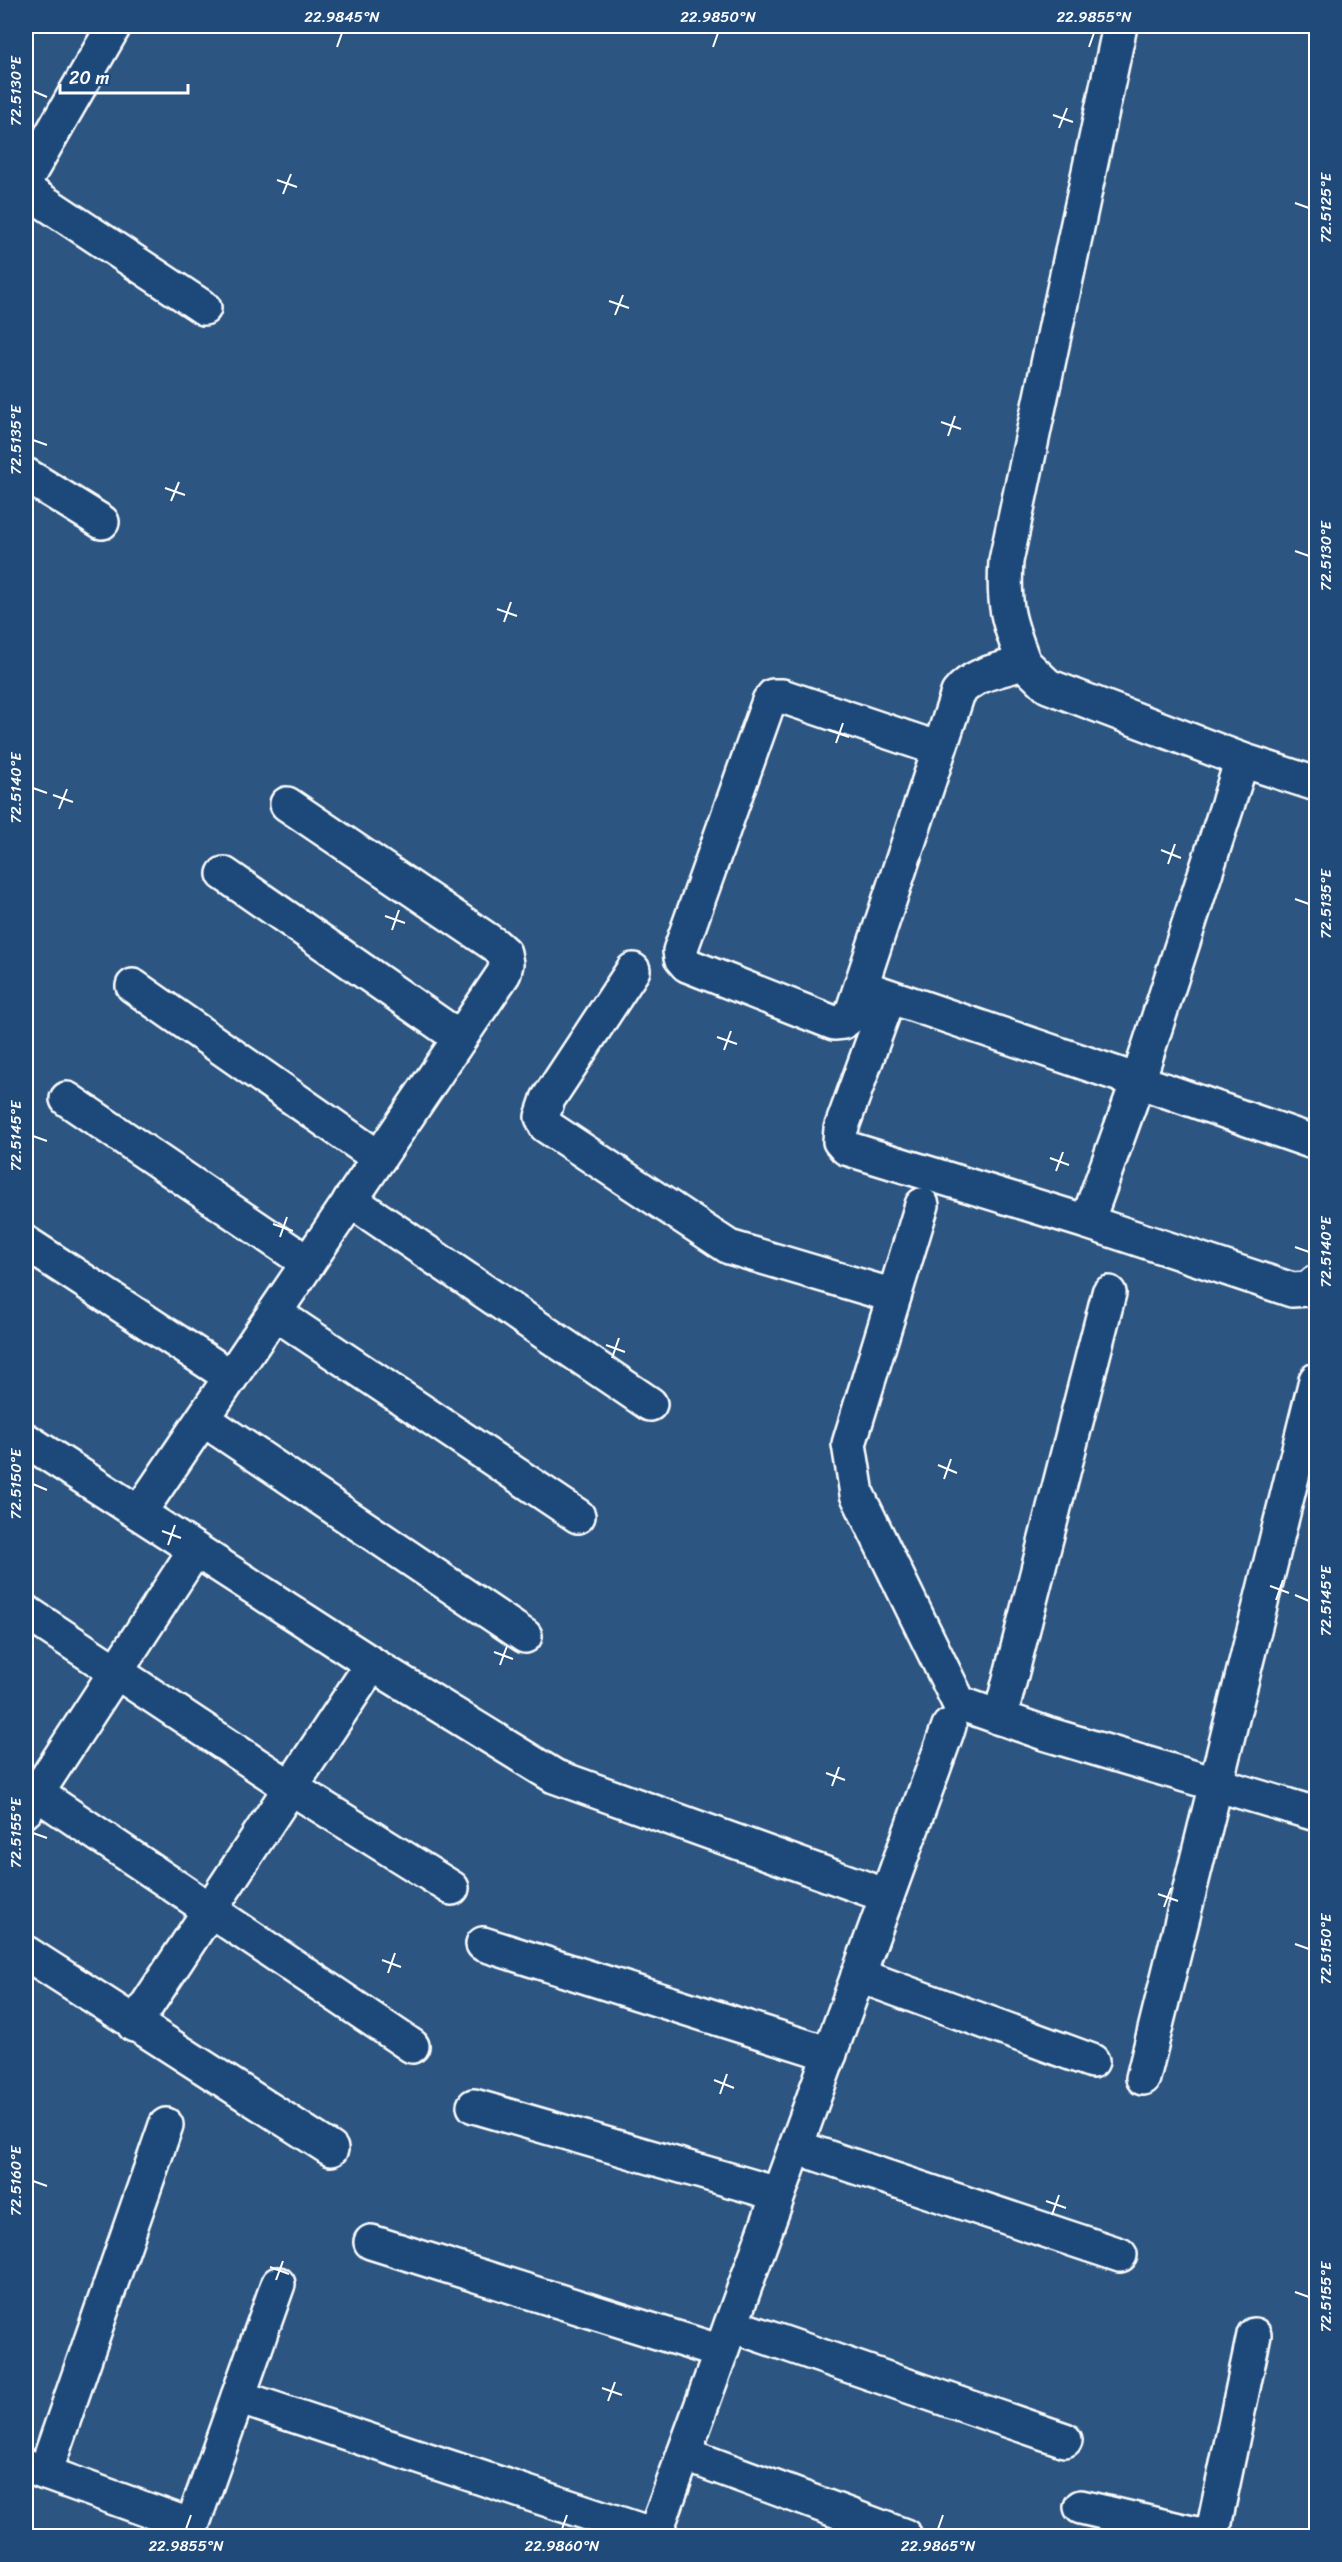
<svg xmlns="http://www.w3.org/2000/svg" width="1342" height="2562" viewBox="0 0 1342 2562" font-family="Sriracha,sans-serif">
<style>
.lines{fill:none;stroke-linecap:round;stroke-linejoin:round}
.minor-casing{stroke:#fff;stroke-width:38}
.minor{stroke:#1f4a7a;stroke-width:33}
.ticks{fill:none;stroke:#fff;stroke-width:2}
.neatline{fill:none;stroke:#fff;stroke-width:2}
.ticks-label{font-size:15px;text-anchor:middle;fill:#fff}
</style>
<rect width="100%" height="100%" fill="#2c5582"/>
<filter id="ink" filterUnits="userSpaceOnUse"><feTurbulence type="fractalNoise" baseFrequency=".0167" numOctaves="2"/><feDisplacementMap in="SourceGraphic" scale="12" xChannelSelector="R" yChannelSelector="G"/><feConvolveMatrix kernelMatrix="1 2 1 2 8 2 1 2 1" color-interpolation-filters="sRGB"/></filter>
<g filter="url(#ink)">
<g class="lines">
<defs>
<g id="minor">
<path d="M 26,179 L 114,26"/>
<path d="M 26,190 L 204,308"/>
<path d="M 26,475 L 102,522"/>
<path d="M 1024,663 C 1008,621 1003,606 1006,561 L 1120,26"/>
<path d="M 939,749 L 782,696 L 773,696 L 769,701 L 680,951 L 681,958 L 687,965 L 834,1023 L 843,1022 L 851,1016 L 958,693 C 974,673 1000,670 1024,663 L 1048,686 L 1242,760 L 1316,784"/>
<path d="M 224,874 L 460,1038"/>
<path d="M 633,970 L 548,1099 L 542,1117 L 546,1126 L 729,1247 L 894,1296"/>
<path d="M 133,986 L 379,1158"/>
<path d="M 868,989 L 1138,1081 L 1242,760"/>
<path d="M 889,997 L 841,1129 L 840,1141 L 846,1148 L 1087,1222 L 1138,1081 L 1316,1143"/>
<path d="M 67,1099 L 308,1263"/>
<path d="M 350,1200 L 650,1404"/>
<path d="M 922,1205 L 849,1444 L 857,1494 L 959,1703 L 1047,1734 L 1316,1814"/>
<path d="M 1087,1222 L 1292,1290 L 1308,1289 L 1316,1282"/>
<path d="M 26,1243 L 231,1377"/>
<path d="M 275,1313 L 578,1516"/>
<path d="M 203,1419 L 525,1636"/>
<path d="M 26,1440 L 372,1664 L 554,1776 L 887,1896"/>
<path d="M 139,1513 L 504,973 L 506,964 L 504,953 L 495,945 L 287,804"/>
<path d="M 26,1612 L 290,1787 L 452,1888"/>
<path d="M 1000,1718 L 1109,1293"/>
<path d="M 26,1786 L 412,2046"/>
<path d="M 26,1810 L 195,1550"/>
<path d="M 483,1944 L 830,2054"/>
<path d="M 26,1953 L 331,2149"/>
<path d="M 858,1975 L 1092,2061"/>
<path d="M 134,2025 L 372,1664"/>
<path d="M 1143,2078 L 1316,1380"/>
<path d="M 474,2106 L 778,2194"/>
<path d="M 796,2147 L 1120,2255"/>
<path d="M 371,2242 L 721,2352"/>
<path d="M 731,2325 L 1065,2440"/>
<path d="M 238,2397 L 654,2535"/>
<path d="M 684,2454 L 905,2536"/>
<path d="M 26,2466 L 192,2526 L 188,2536"/>
<path d="M 45,2473 L 166,2125"/>
<path d="M 1081,2507 L 1205,2536"/>
<path d="M 192,2526 L 278,2284"/>
<path d="M 654,2536 L 949,1726"/>
<path d="M 1212,2536 L 1254,2335"/>
</g>
</defs>
<use href="#minor" class="minor-casing"/>
<use href="#minor" class="minor"/>
</g>
</g>
<path class="ticks" d="M 337,47 L 342,33M 713,47 L 718,33M 1089,47 L 1094,33M 33,91 L 47,97M 1053,115 L 1073,122M 1059,128 L 1067,108M 277,180 L 297,187M 283,194 L 291,174M 1295,203 L 1309,208M 609,301 L 629,308M 615,315 L 623,295M 941,422 L 961,429M 948,436 L 955,416M 33,440 L 47,445M 165,488 L 185,495M 171,501 L 179,482M 1295,551 L 1309,556M 497,609 L 517,616M 504,622 L 511,602M 829,730 L 849,737M 836,743 L 843,723M 33,788 L 47,793M 53,795 L 73,802M 59,809 L 67,789M 1161,850 L 1181,858M 1168,864 L 1175,844M 1295,899 L 1309,904M 385,916 L 405,923M 392,930 L 399,910M 717,1037 L 737,1044M 724,1050 L 731,1031M 33,1136 L 47,1141M 1050,1158 L 1069,1165M 1056,1171 L 1063,1152M 273,1224 L 293,1231M 280,1237 L 287,1217M 1295,1247 L 1309,1252M 606,1345 L 625,1352M 612,1358 L 619,1338M 938,1465 L 957,1473M 944,1479 L 951,1459M 33,1484 L 47,1490M 162,1531 L 181,1538M 168,1545 L 175,1525M 1270,1586 L 1289,1593M 1295,1595 L 1309,1601M 1276,1600 L 1283,1580M 494,1652 L 513,1659M 500,1665 L 507,1646M 826,1773 L 845,1780M 832,1786 L 839,1767M 33,1833 L 47,1838M 1158,1894 L 1178,1901M 1164,1907 L 1171,1888M 1295,1944 L 1309,1949M 382,1960 L 401,1967M 388,1973 L 395,1953M 714,2080 L 734,2088M 720,2094 L 727,2074M 33,2181 L 47,2186M 1046,2201 L 1066,2208M 1052,2215 L 1059,2195M 270,2267 L 289,2274M 276,2280 L 283,2261M 1295,2292 L 1309,2297M 602,2388 L 622,2395M 608,2401 L 615,2382M 186,2529 L 191,2515M 562,2529 L 567,2515M 938,2529 L 943,2515"/>
<rect width="1342" height="2562" fill="none" stroke="#1f4a7a" stroke-width="66"/>
<path d="M60 84v9h128v-9" fill="none" stroke="#ffffff" stroke-width="3"/>
<text x="69" y="84" font-size="18" fill="#ffffff" stroke="#1f4a7a" stroke-width="4.5" paint-order="stroke">20 m</text>
<rect x="33" y="33" width="1276" height="2496" class="neatline"/>
<g class="ticks-label">
<text x="342" y="22">22.9845°N</text>
<text x="718" y="22">22.9850°N</text>
<text x="1094" y="22">22.9855°N</text>
<text transform="translate(16 91) rotate(-90)" y="5">72.5130°E</text>
<text transform="translate(1326 208) rotate(-90)" y="5">72.5125°E</text>
<text transform="translate(16 440) rotate(-90)" y="5">72.5135°E</text>
<text transform="translate(1326 556) rotate(-90)" y="5">72.5130°E</text>
<text transform="translate(16 788) rotate(-90)" y="5">72.5140°E</text>
<text transform="translate(1326 904) rotate(-90)" y="5">72.5135°E</text>
<text transform="translate(16 1136) rotate(-90)" y="5">72.5145°E</text>
<text transform="translate(1326 1252) rotate(-90)" y="5">72.5140°E</text>
<text transform="translate(16 1484) rotate(-90)" y="5">72.5150°E</text>
<text transform="translate(1326 1601) rotate(-90)" y="5">72.5145°E</text>
<text transform="translate(16 1833) rotate(-90)" y="5">72.5155°E</text>
<text transform="translate(1326 1949) rotate(-90)" y="5">72.5150°E</text>
<text transform="translate(16 2181) rotate(-90)" y="5">72.5160°E</text>
<text transform="translate(1326 2297) rotate(-90)" y="5">72.5155°E</text>
<text x="186" y="2551">22.9855°N</text>
<text x="562" y="2551">22.9860°N</text>
<text x="938" y="2551">22.9865°N</text>
</g>
</svg>
